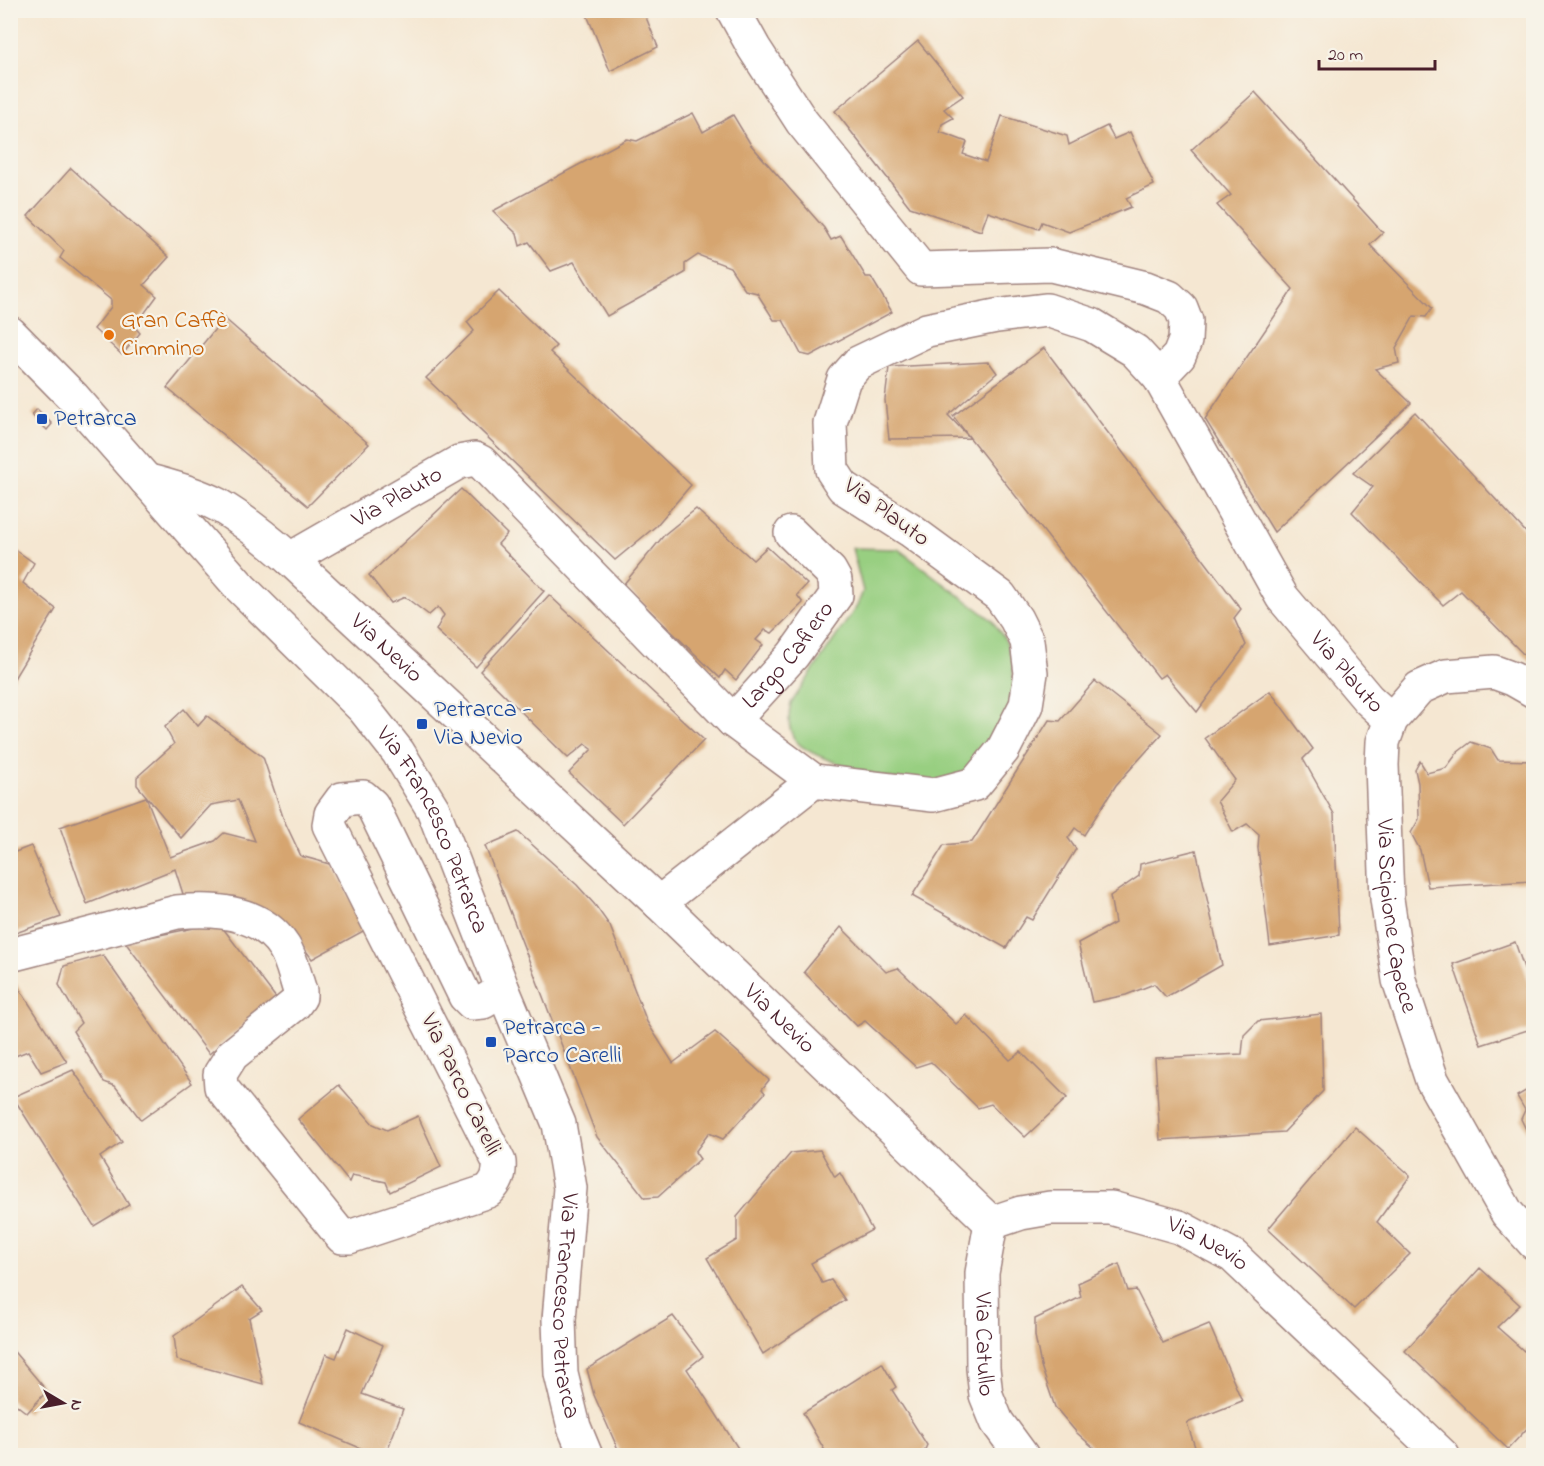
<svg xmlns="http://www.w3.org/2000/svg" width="1544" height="1466" viewBox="0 0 1544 1466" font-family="'Indie Flower',sans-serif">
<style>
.green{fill:#98cf81;stroke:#717756;stroke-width:1.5}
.building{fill:#d6a56f}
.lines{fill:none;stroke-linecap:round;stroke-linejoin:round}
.minor-casing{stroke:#a0837e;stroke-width:36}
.minor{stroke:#fff;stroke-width:33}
.food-dot{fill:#e8710a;stroke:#f7f3e8;stroke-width:2}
.transit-dot{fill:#1a4fb4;stroke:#f7f3e8;stroke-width:2}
.labels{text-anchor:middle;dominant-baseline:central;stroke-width:4.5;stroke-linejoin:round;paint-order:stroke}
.food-label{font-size:24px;fill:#c56008;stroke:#f7f3e8;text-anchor:start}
.transit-label{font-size:24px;fill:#164399;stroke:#f7f3e8;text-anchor:start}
.street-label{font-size:24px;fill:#4a1f2b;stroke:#f7f3e8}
</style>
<rect width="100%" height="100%" fill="#f7f3e8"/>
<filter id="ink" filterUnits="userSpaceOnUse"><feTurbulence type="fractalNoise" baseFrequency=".0167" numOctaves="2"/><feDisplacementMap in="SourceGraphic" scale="12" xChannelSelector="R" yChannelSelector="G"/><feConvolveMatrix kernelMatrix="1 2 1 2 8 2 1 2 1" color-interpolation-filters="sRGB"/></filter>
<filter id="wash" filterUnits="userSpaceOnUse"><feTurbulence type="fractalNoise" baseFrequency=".008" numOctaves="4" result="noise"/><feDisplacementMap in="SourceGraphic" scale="24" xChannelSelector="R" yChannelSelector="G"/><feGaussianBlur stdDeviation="1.35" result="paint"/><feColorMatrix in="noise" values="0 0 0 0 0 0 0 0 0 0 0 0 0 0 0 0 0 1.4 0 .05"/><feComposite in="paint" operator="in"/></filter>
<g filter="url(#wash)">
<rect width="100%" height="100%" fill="#f5e7d2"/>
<path class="green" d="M 852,548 L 898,549 L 992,620 L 1006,641 L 1013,662 L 1014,695 L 1004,725 L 962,779 C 952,780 940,784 930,784 C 904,785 814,761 797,742 C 787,731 788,716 791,703 L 857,606 L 863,591 Z"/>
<g id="blocks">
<g class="building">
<path d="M 585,10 L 643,10 L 658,47 L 610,71 Z"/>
<path d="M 918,41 L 963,96 L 944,109 L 953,118 L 942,124 L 940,132 L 967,142 L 963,154 L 986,162 L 1002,116 L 1067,136 L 1069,145 L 1107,126 L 1114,139 L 1130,132 L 1154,185 L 1126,198 L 1131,207 L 1069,232 L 1042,222 L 1039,229 L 988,212 L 981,231 L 910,207 L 835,111 Z"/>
<path d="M 1255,92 L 1383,233 L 1370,245 L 1432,308 L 1426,317 L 1414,316 L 1396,348 L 1399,363 L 1375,369 L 1411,403 L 1274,532 L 1205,419 L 1293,289 L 1217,205 L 1231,195 L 1191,150 Z"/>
<path d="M 693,113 L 703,132 L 733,115 L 751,145 L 824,228 L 831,240 L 841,236 L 866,277 L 871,277 L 892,312 L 810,356 L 801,354 L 783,320 L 774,320 L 757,293 L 745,290 L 730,267 L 698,255 L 685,264 L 685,273 L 607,316 L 574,262 L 551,271 L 529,242 L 520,246 L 517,234 L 493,211 L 627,139 L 637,141 Z"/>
<path d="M 71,168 L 169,257 L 144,285 L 157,296 L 141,318 L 131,323 L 140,333 L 122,355 L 94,329 L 111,307 L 111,300 L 60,258 L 64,251 L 28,216 Z"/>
<path d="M 499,291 L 556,346 L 550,352 L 691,485 L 656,526 L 615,560 L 426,378 L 474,331 L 467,322 Z"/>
<path d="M 224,318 L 369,444 L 308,506 L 167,388 Z"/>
<path d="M 1044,348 L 1241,609 L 1234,618 L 1246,645 L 1197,712 L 1165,674 L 1159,678 L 970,438 L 889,439 L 885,400 L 889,367 L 989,362 L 997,373 L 948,415 L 970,438 L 953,416 Z"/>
<path d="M 37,409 L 52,424 L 47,430 L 32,415 Z"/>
<path d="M 1415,412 L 1534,541 L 1534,665 L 1461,591 L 1443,605 L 1352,512 L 1373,487 L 1353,473 Z"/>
<path d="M 461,489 L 507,534 L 498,544 L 544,591 L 476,667 L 436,630 L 444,615 L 438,607 L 429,615 L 405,597 L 391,603 L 369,575 Z"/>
<path d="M 696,509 L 753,560 L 767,547 L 807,584 L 797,595 L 803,603 L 772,633 L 765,630 L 756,640 L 763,645 L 736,680 L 725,670 L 720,678 L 623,585 L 665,534 Z"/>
<path d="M 10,546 L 34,563 L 23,583 L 56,609 L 10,685 Z"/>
<path d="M 549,595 L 704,740 L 623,824 L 569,773 L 592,749 L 585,744 L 568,758 L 480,671 Z"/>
<path d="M 1095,681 L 1162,734 L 1116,785 L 1084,835 L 1075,828 L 1068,838 L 1076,849 L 1032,920 L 1026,917 L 1006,948 L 912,896 L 944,845 L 972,842 L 1049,720 L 1060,721 Z"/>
<path d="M 1270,691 L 1313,749 L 1303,759 L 1334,814 L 1339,935 L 1270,946 L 1258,848 L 1259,834 L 1247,824 L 1233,832 L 1217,801 L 1235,780 L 1205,738 Z"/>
<path d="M 184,709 L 198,726 L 207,716 L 263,757 L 284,820 L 301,856 L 333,865 L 367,929 L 312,959 L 288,926 L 265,910 L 184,897 L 175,869 L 87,904 L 60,827 L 146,797 L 170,857 L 215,841 L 224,833 L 255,841 L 238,800 L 211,805 L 181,838 L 137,785 L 137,777 L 174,744 L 165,727 Z"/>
<path d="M 1471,742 L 1491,749 L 1498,760 L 1531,761 L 1534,792 L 1534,881 L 1428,887 L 1420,850 L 1411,833 L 1419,819 L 1418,783 L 1415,770 L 1420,761 L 1427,773 L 1446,768 L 1458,752 Z"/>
<path d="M 518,832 L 577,885 L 595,905 L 610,926 L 647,1022 L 673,1063 L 715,1032 L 769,1080 L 762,1089 L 765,1093 L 723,1139 L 709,1133 L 695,1152 L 700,1159 L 658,1197 L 645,1198 L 597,1137 L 485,846 Z"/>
<path d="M 31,846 L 61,917 L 10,935 L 10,854 Z"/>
<path d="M 1196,850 L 1222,965 L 1166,997 L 1154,984 L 1126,995 L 1092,1002 L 1078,943 L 1115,923 L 1110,896 L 1139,876 L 1140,864 Z"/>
<path d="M 219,923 L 276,998 L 209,1054 L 125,942 Z"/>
<path d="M 841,927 L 886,972 L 898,968 L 956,1024 L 966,1015 L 1010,1060 L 1021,1052 L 1067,1098 L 1025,1137 L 991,1104 L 978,1108 L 931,1062 L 916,1067 L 865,1021 L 857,1026 L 804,972 Z"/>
<path d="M 1515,942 L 1534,997 L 1534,1028 L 1481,1045 L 1453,964 Z"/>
<path d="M 103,955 L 192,1083 L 141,1120 L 115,1086 L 104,1082 L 73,1031 L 81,1023 L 59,985 L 64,966 Z"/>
<path d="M 15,982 L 67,1062 L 41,1072 L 28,1051 L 10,1058 L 10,983 Z"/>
<path d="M 1321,1014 L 1323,1091 L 1284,1132 L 1160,1140 L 1155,1058 L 1242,1054 L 1244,1035 L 1258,1021 Z"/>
<path d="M 73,1070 L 122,1142 L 100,1157 L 129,1205 L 94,1226 L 13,1097 Z"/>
<path d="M 339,1085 L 373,1124 L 387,1130 L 418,1116 L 441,1167 L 390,1192 L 386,1182 L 352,1175 L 349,1182 L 298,1119 Z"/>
<path d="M 1534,1086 L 1534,1146 L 1521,1119 L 1525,1110 L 1517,1096 Z"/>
<path d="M 1355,1127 L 1410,1176 L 1377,1222 L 1410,1254 L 1354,1309 L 1268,1229 Z"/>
<path d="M 820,1150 L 835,1177 L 840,1173 L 872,1230 L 811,1263 L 822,1283 L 831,1280 L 845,1300 L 763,1354 L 707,1258 L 737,1240 L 737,1217 L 791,1153 Z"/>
<path d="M 1119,1264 L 1128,1291 L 1136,1290 L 1163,1343 L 1209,1324 L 1242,1401 L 1187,1423 L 1198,1456 L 1103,1456 L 1077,1433 L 1055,1407 L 1041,1366 L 1035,1336 L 1035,1319 L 1081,1297 L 1078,1283 Z"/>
<path d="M 1480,1268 L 1520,1305 L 1497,1327 L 1524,1351 L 1534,1342 L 1534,1421 L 1508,1449 L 1405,1351 Z"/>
<path d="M 242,1287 L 262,1310 L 249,1318 L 263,1384 L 177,1360 L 174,1336 Z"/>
<path d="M 673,1316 L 703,1356 L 687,1369 L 743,1456 L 621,1456 L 594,1395 L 587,1369 Z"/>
<path d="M 348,1328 L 383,1345 L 362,1394 L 403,1409 L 385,1456 L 379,1456 L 299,1422 L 326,1354 L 336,1358 Z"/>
<path d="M 10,1347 L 47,1391 L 27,1413 L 10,1400 Z"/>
<path d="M 882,1363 L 896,1387 L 892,1390 L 927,1445 L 922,1456 L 828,1456 L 803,1413 Z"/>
</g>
</g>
</g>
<g filter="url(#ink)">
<use href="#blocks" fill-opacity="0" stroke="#a0837e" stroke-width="1.5"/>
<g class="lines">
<defs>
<g id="minor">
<path d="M 733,10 L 754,48 L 802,122 L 921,269 L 1051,265 L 1146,288 L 1169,297 L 1181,308 L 1186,321 L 1185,341 L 1179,356 L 1159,377"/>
<path id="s1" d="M 10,333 L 73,397 L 241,588 L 364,709 L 398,752 L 433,809 L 503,990 L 559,1124 L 570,1188 L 559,1320 L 561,1374 L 574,1427 L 586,1456"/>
<path id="s2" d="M 146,480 C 170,487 195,493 218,505 C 244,520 267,539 290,559 L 659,903 L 991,1223"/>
<path id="s3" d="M 290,559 L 459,462 L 475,459 L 481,462 L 733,721 L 814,781"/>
<path id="s4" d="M 1534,691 L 1513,679 L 1494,672 L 1446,676 L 1419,688 L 1391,720 L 1383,742 L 1382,765 L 1387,899 L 1399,980 L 1432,1080 L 1507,1213 L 1534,1243"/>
<path id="s5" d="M 733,721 L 793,655 L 836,595 L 835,580 L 830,571 L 791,533"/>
<path id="s6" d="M 659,903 L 814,781 L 933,795 L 975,784 L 1003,750 L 1026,705 L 1031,673 L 1027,641 L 1016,619 L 1000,596 L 910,530 L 843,487 L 832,470 L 830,423 L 844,379 L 858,363 L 927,330 L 996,316 L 1047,310 L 1092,325 L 1135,351 L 1159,377 L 1282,597 L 1368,699 L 1391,720"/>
<path d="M 10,955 L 177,912 C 215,908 261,911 284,947 C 292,959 295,977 300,991 L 300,997 L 295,1004 L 232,1055 L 220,1074 L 221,1087 L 342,1237 L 349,1237 L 488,1191 C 497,1182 500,1175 499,1162 L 329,825 L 331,814 L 342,799 L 363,797 L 372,805 L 465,996 L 472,1003 L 483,1002 L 503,990"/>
<path id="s7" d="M 991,1223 L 1021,1213 L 1050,1208 L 1111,1208 L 1179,1227 L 1233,1256 L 1443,1456"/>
<path id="s8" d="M 991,1223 L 982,1273 L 983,1368 L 986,1395 L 997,1422 L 1022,1456"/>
</g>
</defs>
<use href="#minor" class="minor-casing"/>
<use href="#minor" class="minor"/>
</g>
</g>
<circle class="food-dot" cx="109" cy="335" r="6"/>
<g class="transit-dot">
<rect x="36" y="413" width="12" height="12" rx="3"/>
<rect x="416" y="718" width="12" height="12" rx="3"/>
<rect x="485" y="1036" width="12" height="12" rx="3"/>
</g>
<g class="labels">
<g class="food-label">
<text x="121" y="321">Gran Caffè<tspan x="121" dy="28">Cimmino</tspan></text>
</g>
<g class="transit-label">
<text x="54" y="419">Petrarca</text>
<text x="434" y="710">Petrarca -<tspan x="434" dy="28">Via Nevio</tspan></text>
<text x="503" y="1028">Petrarca -<tspan x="503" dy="28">Parco Carelli</tspan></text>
</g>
<g class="street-label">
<text stroke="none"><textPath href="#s3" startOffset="124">Via Plauto</textPath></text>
<text transform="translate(886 513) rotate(36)">Via Plauto</text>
<text stroke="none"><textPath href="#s2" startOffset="298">Via Nevio</textPath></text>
<text stroke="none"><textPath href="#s5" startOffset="86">Largo Cafiero</textPath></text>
<text stroke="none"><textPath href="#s6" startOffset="1581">Via Plauto</textPath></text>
<text stroke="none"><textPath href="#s1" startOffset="657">Via Francesco Petrarca</textPath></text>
<text stroke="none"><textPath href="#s4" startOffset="363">Via Scipione Capece</textPath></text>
<text stroke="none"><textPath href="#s2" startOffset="838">Via Nevio</textPath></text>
<text transform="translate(460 1085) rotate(64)">Via Parco Carelli</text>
<text stroke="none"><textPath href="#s7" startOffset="226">Via Nevio</textPath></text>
<text stroke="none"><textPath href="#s1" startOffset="1161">Via Francesco Petrarca</textPath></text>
<text stroke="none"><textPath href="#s8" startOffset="122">Via Catullo</textPath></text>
</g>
</g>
<rect width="1544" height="1466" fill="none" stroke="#f7f3e8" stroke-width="36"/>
<g transform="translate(63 1403) rotate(100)" stroke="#f7f3e8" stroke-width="4.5" paint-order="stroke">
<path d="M0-4.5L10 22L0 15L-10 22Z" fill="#4a1f2b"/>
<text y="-9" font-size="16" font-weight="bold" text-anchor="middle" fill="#4a1f2b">N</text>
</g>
<path d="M1319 60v9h116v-9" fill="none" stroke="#4a1f2b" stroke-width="3"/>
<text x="1328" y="60" font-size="18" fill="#4a1f2b" stroke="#f7f3e8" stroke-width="4.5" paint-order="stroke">20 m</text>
</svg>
